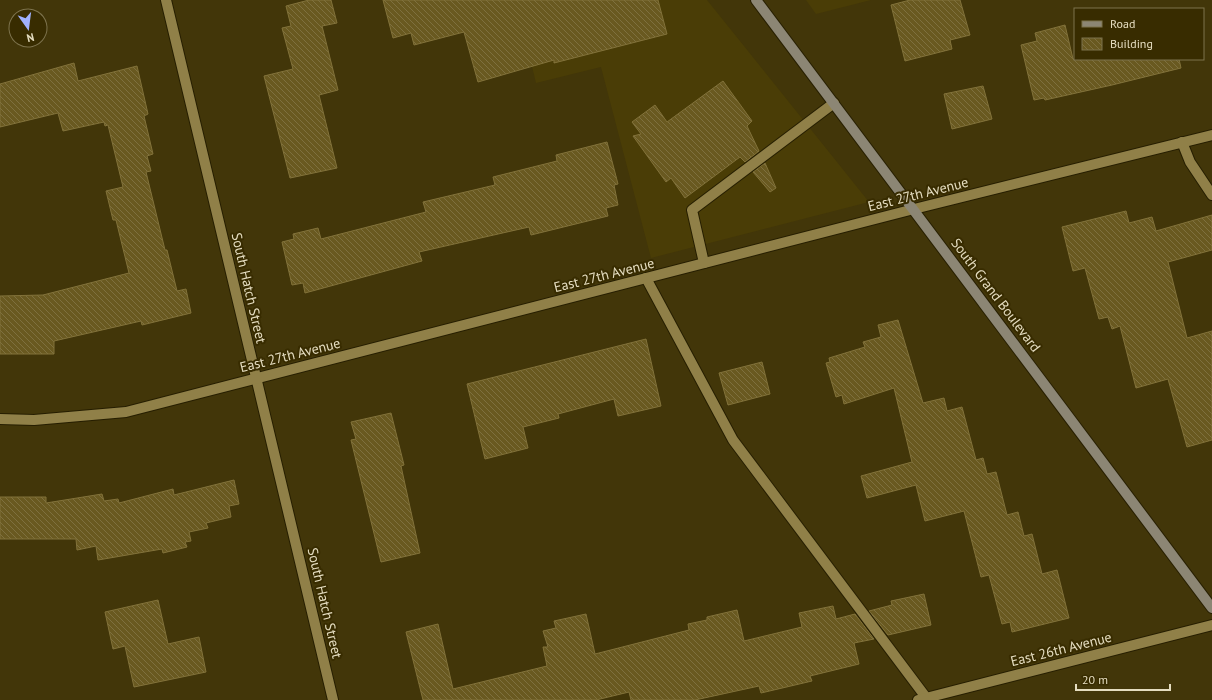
<svg xmlns="http://www.w3.org/2000/svg" width="1212" height="700" viewBox="0 0 1212 700" font-family="'PT Sans',sans-serif">
<style>
.built{fill:#4a3d06}
.building{fill:url(#building-back-hatch);stroke:#82723a}
.lines{fill:none;stroke-linecap:round;stroke-linejoin:round}
.service-casing{stroke:#261e01;stroke-width:12}
.minor-casing{stroke:#261e01;stroke-width:12}
.secondary-casing{stroke:#261e01;stroke-width:12}
.service{stroke:#908048;stroke-width:10}
.minor{stroke:#908048;stroke-width:10}
.secondary{stroke:#8c8674;stroke-width:10}
.labels{text-anchor:middle;dominant-baseline:central;stroke-width:4;stroke-linejoin:round;paint-order:stroke}
.street-label{font-size:14px;fill:#e5ddc0;stroke:#382c00}
</style>
<defs>
<pattern id="building-back-hatch" width="6" height="6" patternUnits="userSpaceOnUse"><rect width="6" height="6" fill="#695920"/><path d="M-1 5l2 2M0 0l6 6M5-1l2 2" fill="none" stroke="#7e703f"/></pattern>
</defs>
<rect width="100%" height="100%" fill="#423609"/>
<g class="built">
<path d="M 516,0 L 707,0 L 869,202 L 651,258 L 601,67 L 536,83 Z"/>
<path d="M 806,0 L 871,0 L 816,14 Z"/>
</g>
<g class="building">
<path d="M 309,0 L 331,0 L 337,23 L 322,26 L 338,90 L 319,95 L 337,168 L 290,178 L 264,76 L 293,69 L 282,28 L 291,26 L 286,6 Z"/>
<path d="M 383,0 L 658,0 L 667,34 L 554,63 L 554,60 L 478,82 L 464,32 L 414,45 L 411,33 L 393,38 Z"/>
<path d="M 910,0 L 960,0 L 970,35 L 950,40 L 952,49 L 905,61 L 891,5 Z"/>
<path d="M 1065,25 L 1073,59 L 1179,59 L 1181,68 L 1112,85 L 1045,100 L 1044,98 L 1034,100 L 1021,45 L 1037,41 L 1035,33 Z"/>
<path d="M 74,63 L 78,81 L 137,66 L 148,114 L 144,116 L 153,154 L 147,156 L 151,171 L 146,172 L 165,250 L 167,250 L 177,291 L 186,289 L 191,313 L 142,325 L 141,321 L 54,341 L 54,354 L 0,354 L 0,296 L 43,295 L 129,273 L 116,220 L 113,220 L 106,191 L 123,187 L 108,125 L 105,126 L 104,122 L 63,131 L 58,113 L 0,127 L 0,84 Z"/>
<path d="M 723,81 L 752,121 L 747,126 L 759,151 L 745,162 L 740,157 L 685,198 L 671,178 L 666,182 L 633,136 L 641,134 L 632,122 L 655,105 L 667,122 Z"/>
<path d="M 983,86 L 992,119 L 952,129 L 944,94 Z"/>
<path d="M 607,142 L 618,184 L 614,185 L 618,205 L 606,208 L 608,216 L 531,235 L 529,227 L 419,252 L 422,261 L 305,293 L 303,283 L 292,285 L 282,242 L 294,239 L 293,234 L 318,228 L 321,239 L 426,212 L 423,202 L 495,185 L 493,177 L 557,161 L 556,155 Z"/>
<path d="M 765,163 L 776,188 L 770,192 L 753,172 Z"/>
<path d="M 1126,211 L 1129,223 L 1152,217 L 1156,231 L 1212,215 L 1212,250 L 1168,262 L 1187,338 L 1212,331 L 1212,440 L 1187,447 L 1168,379 L 1136,388 L 1120,326 L 1112,329 L 1108,317 L 1099,319 L 1085,268 L 1073,271 L 1062,227 Z"/>
<path d="M 898,320 L 923,403 L 944,398 L 947,411 L 962,407 L 976,460 L 983,458 L 987,474 L 996,472 L 1007,515 L 1018,512 L 1024,536 L 1032,534 L 1042,574 L 1057,570 L 1069,618 L 1012,632 L 1010,622 L 1002,624 L 989,575 L 981,577 L 964,511 L 925,521 L 916,485 L 867,498 L 861,476 L 912,462 L 894,388 L 844,404 L 842,395 L 836,397 L 826,363 L 830,362 L 829,358 L 865,347 L 863,342 L 881,337 L 878,325 Z"/>
<path d="M 646,339 L 661,406 L 618,416 L 614,399 L 558,414 L 559,418 L 523,427 L 528,448 L 485,459 L 467,384 Z"/>
<path d="M 762,362 L 770,394 L 728,405 L 719,373 Z"/>
<path d="M 391,413 L 404,465 L 401,466 L 420,553 L 381,562 L 351,440 L 356,439 L 351,422 Z"/>
<path d="M 234,480 L 239,504 L 229,506 L 231,517 L 206,523 L 208,528 L 189,532 L 191,541 L 185,542 L 187,547 L 163,553 L 162,549 L 98,560 L 96,546 L 77,550 L 76,539 L 0,539 L 0,497 L 46,497 L 46,503 L 102,494 L 104,501 L 118,499 L 119,503 L 173,489 L 174,495 Z"/>
<path d="M 924,594 L 931,625 L 888,635 L 869,611 L 892,605 L 891,601 Z"/>
<path d="M 158,600 L 168,644 L 199,637 L 206,672 L 134,687 L 125,646 L 113,649 L 105,612 Z"/>
<path d="M 833,606 L 836,619 L 855,614 L 874,639 L 854,643 L 859,664 L 810,676 L 812,681 L 761,693 L 759,686 L 695,700 L 631,700 L 629,692 L 596,700 L 423,700 L 406,632 L 438,624 L 453,689 L 547,666 L 543,647 L 548,647 L 543,631 L 556,628 L 554,621 L 586,614 L 595,654 L 689,630 L 688,624 L 707,620 L 707,617 L 737,610 L 744,641 L 802,627 L 799,613 Z"/>
</g>
<g class="lines">
<defs>
<g id="service">
<path d="M 1182,142 L 1190,162 L 1212,195"/>
<path d="M 704,263 L 692,210 L 834,103"/>
<path d="M 646,278 L 733,440 L 928,700"/>
</g>
<g id="minor">
<path d="M 166,0 L 333,700"/>
<path d="M 0,419 L 34,420 L 126,412 L 914,209 L 1212,135"/>
<path d="M 918,700 L 1212,625"/>
</g>
<path id="secondary" d="M 756,0 L 1212,608"/>
</defs>
<use href="#service" class="service-casing"/>
<use href="#minor" class="minor-casing"/>
<use href="#secondary" class="secondary-casing"/>
<use href="#service" class="service"/>
<use href="#minor" class="minor"/>
<use href="#secondary" class="secondary"/>
</g>
<g class="labels">
<g class="street-label">
<text transform="translate(918 194) rotate(-14)">East 27th Avenue</text>
<text transform="translate(604 275) rotate(-14)">East 27th Avenue</text>
<text transform="translate(249 288) rotate(77)">South Hatch Street</text>
<text transform="translate(996 295) rotate(53)">South Grand Boulevard</text>
<text transform="translate(290 355) rotate(-14)">East 27th Avenue</text>
<text transform="translate(325 603) rotate(77)">South Hatch Street</text>
<text transform="translate(1061 649) rotate(-14)">East 26th Avenue</text>
</g>
</g>
<rect x="1074" y="8" width="130" height="52" fill="#382c00" stroke="#7d734d"/>
<rect x="1082" y="21" width="20" height="6" fill="#8c8674" stroke="#7d734d"/>
<text x="1110" y="28" font-size="12" fill="#e5ddc0">Road</text>
<rect x="1082" y="38" width="20" height="12" fill="url(#building-back-hatch)" stroke="#7d734d"/>
<text x="1110" y="48" font-size="12" fill="#e5ddc0">Building</text>
<g transform="translate(28 28) rotate(166)"><circle r="19" fill="#382c00" stroke="#7d734d"/>
<path d="M0-3L7 15L0 10L-7 15Z" fill="#a1b2fd"/>
<text y="-6" font-size="11" font-weight="bold" text-anchor="middle" fill="#e5ddc0">N</text>
</g>
<path d="M1076 684v6h94v-6" fill="none" stroke="#e5ddc0" stroke-width="2"/>
<text x="1082" y="684" font-size="12" fill="#e5ddc0" stroke="#382c00" stroke-width="3" paint-order="stroke">20 m</text>
</svg>
